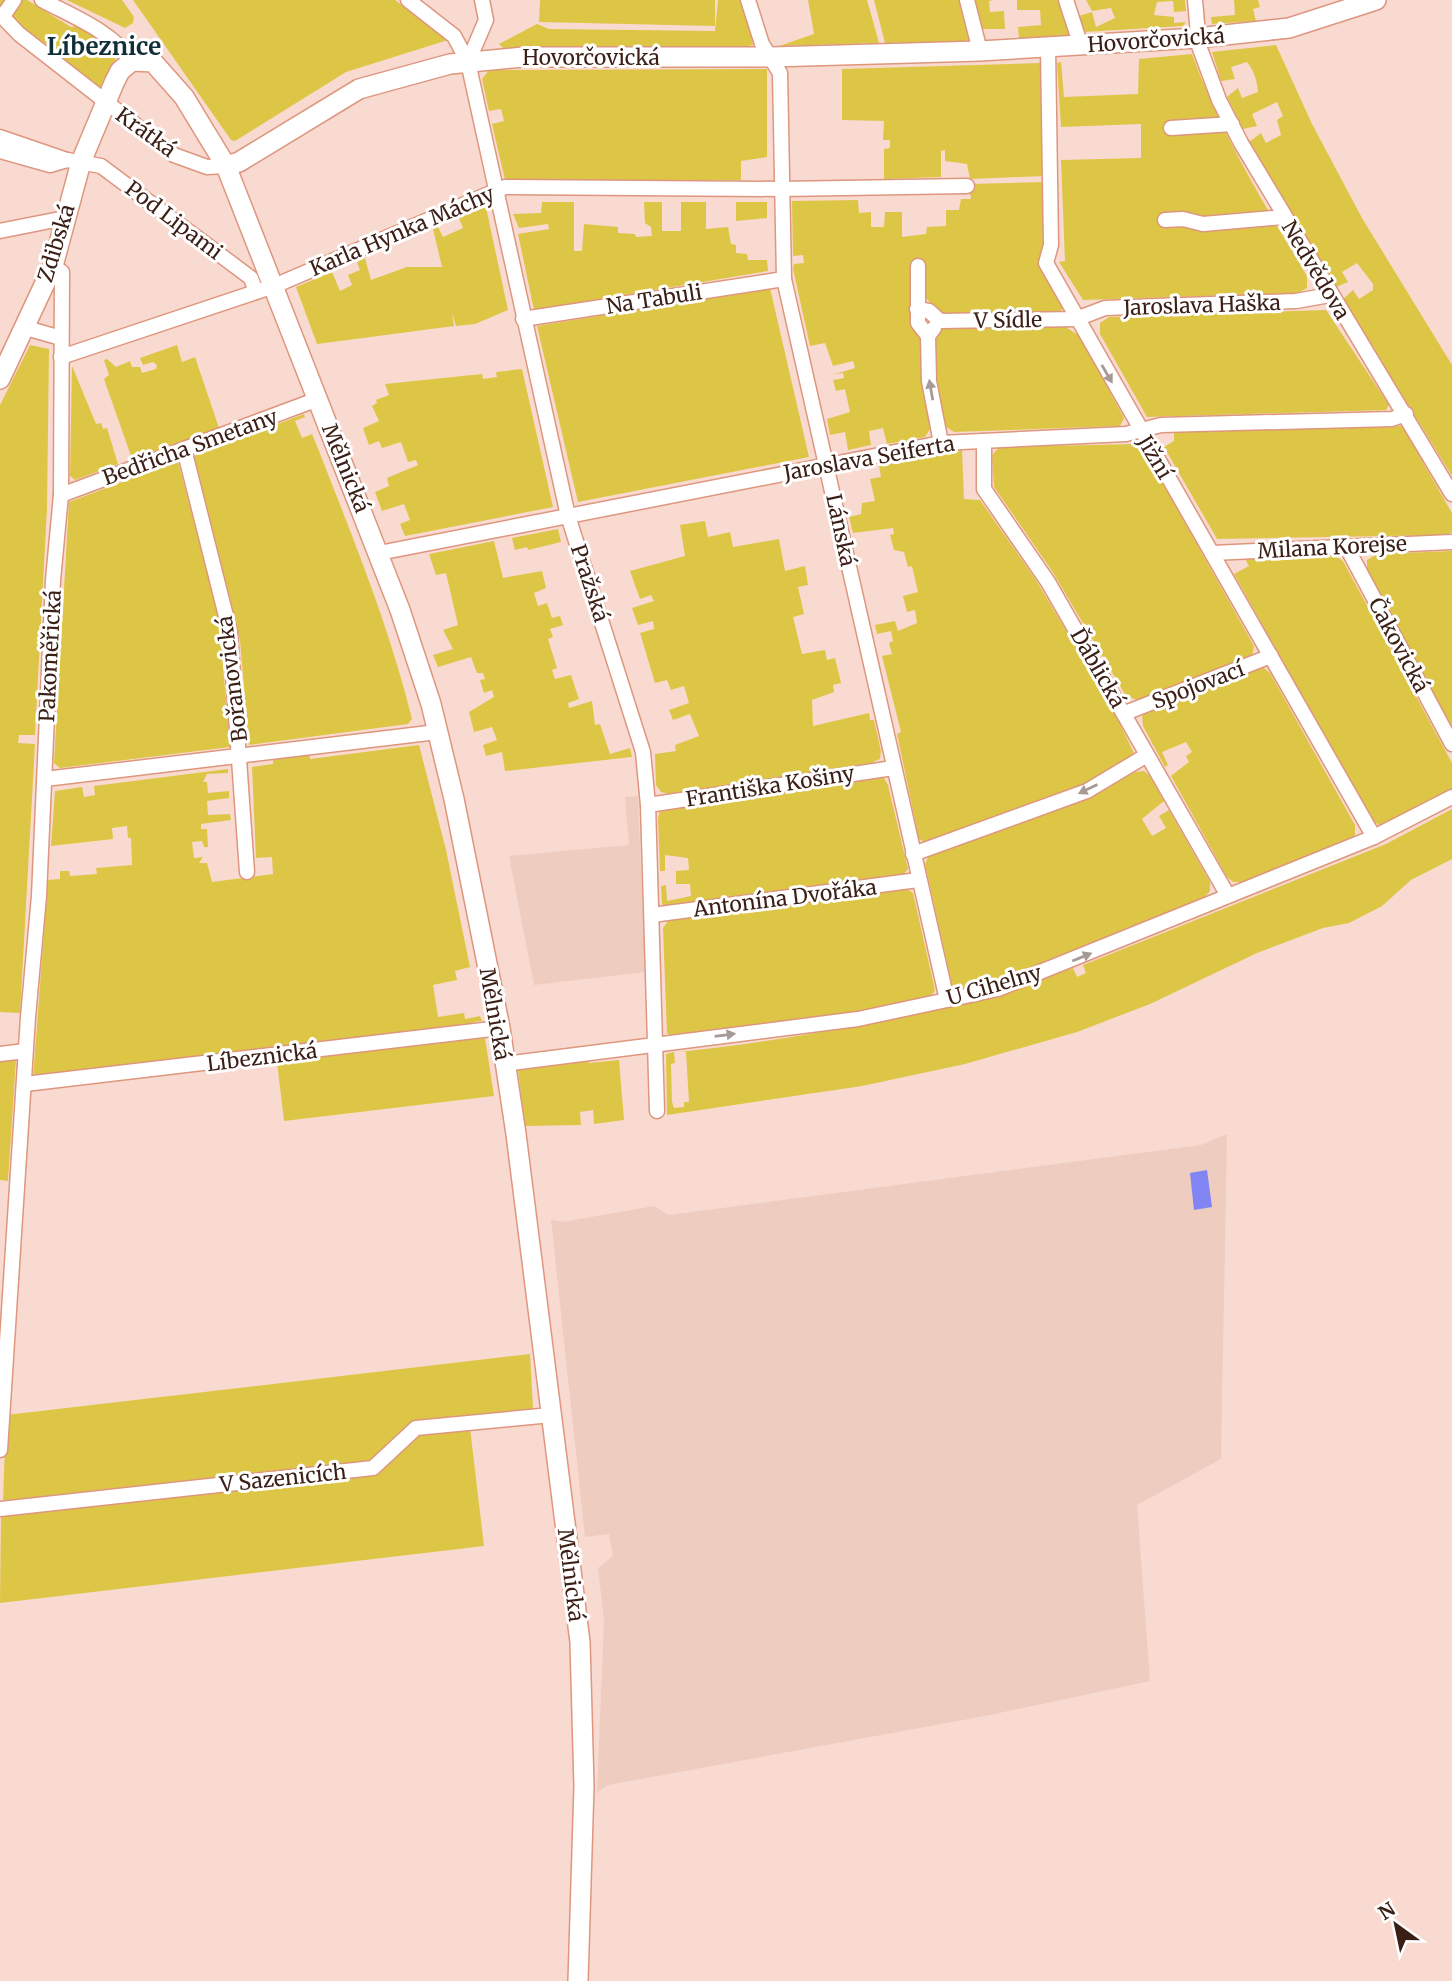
<svg xmlns="http://www.w3.org/2000/svg" width="1452" height="1981" viewBox="0 0 1452 1981" font-family="Merriweather,serif">
<style>
.built{fill:#eeccc0}
.green{fill:#ddc645}
.water{fill:#8185f4}
.lines{fill:none;stroke-linecap:round;stroke-linejoin:round}
.street-casing{stroke:#de967e;stroke-width:17}
.secondary-casing{stroke:#de967e;stroke-width:22}
.street{stroke:#fff;stroke-width:14}
.secondary{stroke:#fff;stroke-width:19}
.oneway{fill:#a79a96}
.labels{text-anchor:middle;dominant-baseline:central;stroke-width:6;stroke-linejoin:round;paint-order:stroke}
.street-label{font-size:21px;fill:#3b1f16;stroke:#fff}
.quarter-label{font-size:24px;font-weight:bold;fill:#102f38;stroke:#fff}
</style>
<rect width="100%" height="100%" fill="#f9dad0"/>
<g class="built">
<path d="M 638,796 L 645,972 L 534,985 L 509,856 L 629,845 L 625,797 Z"/>
<path d="M 1227,1134 L 1221,1459 L 1137,1505 L 1150,1681 L 985,1716 L 608,1785 L 597,1792 L 604,1620 L 598,1568 L 613,1556 L 609,1534 L 585,1537 L 551,1220 L 563,1222 L 654,1206 L 669,1215 L 1201,1145 Z"/>
</g>
<g class="green">
<path d="M 0,0 L 27,0 L 71,27 L 81,25 L 101,36 L 116,57 L 105,91 L 96,89 L 0,18 Z"/>
<path d="M 67,0 L 122,0 L 134,17 L 133,23 L 125,28 Z"/>
<path d="M 133,0 L 395,0 L 448,40 L 346,72 L 235,141 L 231,140 Z"/>
<path d="M 540,0 L 715,0 L 715,26 L 539,22 Z"/>
<path d="M 718,0 L 743,0 L 753,45 L 727,50 L 725,46 L 524,46 L 521,50 L 506,51 L 499,44 L 537,24 L 549,29 L 715,31 Z"/>
<path d="M 808,0 L 867,0 L 879,43 L 779,46 L 814,34 Z"/>
<path d="M 874,0 L 961,0 L 972,41 L 885,43 Z"/>
<path d="M 973,0 L 993,0 L 989,1 L 990,12 L 1004,11 L 1005,29 L 980,29 Z"/>
<path d="M 1017,0 L 1060,0 L 1074,39 L 1019,39 L 1018,27 L 1041,25 L 1040,10 L 1017,10 Z"/>
<path d="M 1086,0 L 1185,0 L 1186,11 L 1174,12 L 1173,1 L 1157,2 L 1154,15 L 1174,17 L 1174,23 L 1186,22 L 1183,26 L 1084,32 L 1079,16 L 1092,12 L 1096,27 L 1115,18 L 1111,8 L 1092,11 Z"/>
<path d="M 1234,0 L 1258,0 L 1260,7 L 1253,9 L 1256,21 L 1212,24 L 1211,17 L 1235,15 Z"/>
<path d="M 1276,45 L 1312,124 L 1362,218 L 1452,365 L 1452,476 L 1343,299 L 1353,290 L 1359,299 L 1373,290 L 1373,284 L 1357,263 L 1342,272 L 1348,282 L 1336,287 L 1249,142 L 1261,133 L 1266,143 L 1281,135 L 1277,120 L 1283,116 L 1277,102 L 1252,114 L 1257,126 L 1243,129 L 1227,97 L 1238,88 L 1242,98 L 1258,92 C 1257,80 1254,71 1247,62 L 1231,67 L 1235,79 L 1221,81 L 1212,52 Z"/>
<path d="M 1192,54 C 1221,134 1264,204 1307,276 L 1307,288 L 1298,293 L 1083,300 L 1059,262 L 1065,261 L 1061,160 L 1141,158 L 1141,124 L 1061,127 L 1057,63 L 1061,62 L 1064,97 L 1138,94 L 1139,59 Z"/>
<path d="M 1040,63 L 1044,176 L 970,179 L 967,164 L 945,161 L 945,150 L 941,151 L 941,177 L 884,179 L 884,149 L 890,148 L 890,140 L 883,140 L 884,121 L 842,120 L 842,69 Z"/>
<path d="M 767,69 L 767,157 L 741,161 L 741,180 L 505,180 L 492,124 L 504,121 L 501,109 L 489,111 L 482,79 L 489,70 Z"/>
<path d="M 1044,182 L 1046,243 L 1064,307 L 1059,313 L 942,316 L 925,297 L 911,266 L 912,328 L 922,337 L 932,426 L 925,437 L 887,444 L 883,428 L 869,431 L 871,445 L 848,450 L 845,432 L 830,435 L 827,419 L 850,412 L 845,389 L 836,391 L 833,380 L 844,378 L 843,373 L 832,375 L 855,368 L 853,361 L 833,366 L 825,343 L 810,346 L 793,269 L 794,264 L 804,263 L 803,255 L 793,256 L 792,201 L 858,200 L 859,213 L 871,212 L 871,227 L 884,227 L 885,212 L 902,212 L 902,237 L 926,234 L 927,227 L 946,226 L 946,210 L 959,210 L 961,199 L 971,199 L 969,184 Z"/>
<path d="M 542,202 L 574,202 L 574,251 L 582,251 L 584,224 L 618,227 L 618,233 L 635,234 L 636,237 L 652,236 L 651,227 L 645,223 L 644,202 L 662,202 L 662,231 L 681,231 L 681,202 L 706,202 L 706,229 L 728,227 L 731,244 L 736,245 L 736,253 L 747,254 L 748,260 L 767,260 L 768,271 L 534,310 L 518,234 L 549,229 L 548,224 L 519,228 L 513,214 L 541,213 Z"/>
<path d="M 736,202 L 767,202 L 767,218 L 736,221 Z"/>
<path d="M 486,207 L 508,310 L 475,324 L 456,326 L 452,313 L 454,326 L 317,344 L 296,287 L 332,272 L 340,291 L 352,285 L 348,275 L 360,270 L 357,262 L 365,258 L 371,280 L 407,267 L 442,267 L 433,229 L 438,227 L 443,237 L 463,228 L 459,218 Z"/>
<path d="M 770,288 L 809,457 L 578,502 L 537,326 Z"/>
<path d="M 1326,310 L 1389,405 L 1386,410 L 1147,417 L 1100,334 L 1100,323 L 1109,317 Z"/>
<path d="M 1062,325 L 1080,336 L 1124,418 L 1120,426 L 954,432 L 943,425 L 935,381 L 934,336 L 943,327 Z"/>
<path d="M 30,345 L 49,349 L 47,508 L 35,735 L 19,735 L 18,743 L 35,744 L 20,1013 L 0,1012 L 0,405 Z"/>
<path d="M 177,345 L 182,362 L 195,357 L 219,428 L 132,459 L 104,379 L 109,375 L 104,360 L 107,359 L 116,367 L 130,361 L 132,367 L 140,367 L 142,373 L 156,369 L 157,365 L 153,362 L 143,365 L 140,358 Z"/>
<path d="M 72,366 L 96,424 L 101,423 L 103,429 L 107,428 L 118,464 L 75,480 L 70,476 Z"/>
<path d="M 522,369 L 553,507 L 405,536 L 400,524 L 410,520 L 404,504 L 382,511 L 375,492 L 389,486 L 387,478 L 418,465 L 416,460 L 408,462 L 401,442 L 382,448 L 379,441 L 369,445 L 363,428 L 379,421 L 372,406 L 377,403 L 376,400 L 389,395 L 385,384 L 482,374 L 483,379 L 497,377 L 496,372 Z"/>
<path d="M 304,414 L 305,417 L 295,421 L 302,438 L 312,434 L 317,446 C 352,536 389,625 412,719 L 408,724 L 249,745 L 240,641 L 194,456 Z"/>
<path d="M 1402,426 L 1452,513 L 1452,532 L 1447,535 L 1217,539 L 1164,447 L 1174,441 L 1174,432 Z"/>
<path d="M 1135,444 L 1144,450 L 1254,646 L 1252,656 L 1137,700 L 1126,696 L 1052,571 L 994,487 L 992,455 L 999,447 Z"/>
<path d="M 962,450 L 964,499 L 980,500 L 1036,580 L 1113,710 L 1134,753 L 1130,760 L 1085,784 L 927,844 L 919,839 L 897,734 L 901,732 L 882,656 L 892,654 L 889,643 L 893,641 L 891,631 L 877,634 L 875,625 L 895,621 L 898,631 L 917,623 L 915,610 L 907,612 L 903,596 L 918,592 L 912,566 L 908,567 L 904,552 L 894,550 L 890,535 L 894,534 L 893,528 L 853,533 L 849,517 L 861,514 L 862,503 L 875,501 L 870,479 L 881,477 L 879,466 Z"/>
<path d="M 178,461 L 219,619 L 230,747 L 60,768 L 54,763 L 69,502 Z"/>
<path d="M 705,521 L 708,537 L 730,532 L 733,547 L 779,539 L 785,571 L 805,566 L 808,585 L 798,587 L 804,614 L 793,617 L 802,654 L 825,650 L 827,660 L 835,658 L 841,683 L 833,685 L 834,692 L 812,700 L 813,726 L 869,713 L 870,720 L 874,720 L 881,751 L 880,759 L 871,763 L 669,794 L 661,792 L 656,785 L 655,754 L 676,751 L 675,745 L 699,736 L 690,714 L 673,720 L 669,710 L 689,703 L 684,686 L 671,690 L 667,680 L 655,683 L 640,633 L 654,629 L 653,621 L 638,625 L 632,608 L 654,601 L 651,595 L 640,599 L 630,571 L 685,556 L 680,525 Z"/>
<path d="M 558,529 L 561,542 L 528,550 L 527,547 L 515,550 L 512,538 Z"/>
<path d="M 494,541 L 503,578 L 542,571 L 546,588 L 534,593 L 538,606 L 547,603 L 552,618 L 560,616 L 563,625 L 550,629 L 553,637 L 548,639 L 557,668 L 552,670 L 555,679 L 571,675 L 579,699 L 568,703 L 569,708 L 592,701 L 595,725 L 600,724 L 610,754 L 630,748 L 632,757 L 505,771 L 502,752 L 486,756 L 483,745 L 497,740 L 492,727 L 474,732 L 469,712 L 494,697 L 492,690 L 484,693 L 480,680 L 485,679 L 483,673 L 477,673 L 471,657 L 438,667 L 433,655 L 453,649 L 443,630 L 458,625 L 446,573 L 436,575 L 429,554 Z"/>
<path d="M 1452,551 L 1452,728 L 1367,570 L 1367,560 L 1377,554 Z"/>
<path d="M 1333,554 L 1343,561 L 1452,763 L 1452,790 L 1388,825 L 1379,825 L 1373,821 L 1234,574 L 1249,566 L 1244,557 Z"/>
<path d="M 1256,668 L 1264,668 L 1270,673 L 1355,825 L 1355,835 L 1348,841 L 1242,882 L 1233,882 L 1227,877 L 1171,776 L 1189,762 L 1186,756 L 1192,752 L 1186,742 L 1162,752 L 1168,765 L 1165,767 L 1143,726 L 1142,716 L 1148,710 Z"/>
<path d="M 419,745 L 446,850 L 470,967 L 455,971 L 457,980 L 433,985 L 438,1017 L 464,1013 L 465,1019 L 480,1016 L 482,1021 L 473,1022 L 473,1028 L 33,1078 L 48,880 L 60,879 L 60,871 L 69,871 L 70,876 L 97,874 L 96,868 L 132,865 L 131,838 L 128,838 L 127,826 L 112,828 L 113,839 L 51,846 L 55,791 L 82,787 L 84,797 L 95,795 L 94,786 L 228,769 L 228,773 L 207,774 L 203,782 L 207,782 L 208,793 L 229,791 L 229,798 L 207,801 L 208,815 L 230,814 L 231,820 L 201,824 L 201,829 L 207,829 L 208,847 L 204,847 L 202,841 L 192,842 L 194,858 L 203,857 L 199,863 L 207,863 L 212,882 L 273,874 L 272,857 L 256,858 L 252,767 L 273,764 L 273,756 L 309,751 L 310,759 Z"/>
<path d="M 1144,771 L 1150,776 L 1164,801 L 1142,819 L 1152,836 L 1166,828 L 1159,816 L 1169,810 L 1210,882 L 1210,891 L 1203,899 L 1157,916 L 1158,918 L 1043,965 L 960,991 L 952,985 L 925,864 L 929,855 L 1090,797 L 1135,772 Z"/>
<path d="M 876,776 L 884,778 L 888,785 L 908,869 L 903,875 L 668,908 L 662,904 L 661,886 L 666,885 L 667,901 L 691,896 L 690,884 L 676,884 L 676,871 L 689,870 L 688,858 L 665,855 L 665,871 L 660,871 L 658,818 L 660,811 L 668,807 Z"/>
<path d="M 1452,809 L 1452,859 L 1411,880 L 1382,906 L 1349,923 L 1323,928 L 1257,953 L 1150,1004 L 1077,1032 L 965,1064 L 862,1086 L 667,1115 L 666,1054 L 674,1052 L 675,1063 L 671,1064 L 672,1102 L 674,1108 L 684,1107 L 684,1102 L 689,1102 L 686,1052 L 680,1052 C 814,1037 946,1013 1073,968 L 1077,977 L 1086,973 L 1083,965 L 1386,844 Z"/>
<path d="M 905,888 L 913,893 L 935,990 L 930,998 L 821,1018 L 673,1038 L 667,1033 L 663,928 L 668,921 Z"/>
<path d="M 485,1038 L 494,1096 L 284,1121 L 277,1062 Z"/>
<path d="M 16,1059 L 8,1181 L 0,1180 L 0,1061 Z"/>
<path d="M 588,1059 L 589,1063 L 619,1060 L 624,1120 L 594,1124 L 593,1110 L 580,1112 L 581,1125 L 525,1126 L 518,1070 L 536,1068 L 536,1065 Z"/>
<path d="M 530,1354 L 533,1409 L 413,1421 L 372,1460 L 3,1502 L 6,1415 Z"/>
<path d="M 470,1428 L 484,1546 L 0,1603 L 1,1516 L 376,1475 L 413,1436 Z"/>
</g>
<path class="water" d="M 1207,1170 L 1212,1207 L 1194,1210 L 1190,1173 Z"/>
<g class="lines">
<defs>
<g id="street">
<path d="M 42,0 C 74,17 111,31 132,61"/>
<path d="M 408,0 L 454,36 L 468,62 L 568,516 L 643,752 L 648,805 L 657,1111"/>
<path d="M 748,0 L 762,44 L 780,73 L 784,279 L 947,1000"/>
<path d="M 967,0 L 980,51"/>
<path d="M 1066,0 L 1081,46"/>
<path d="M 1195,0 L 1199,46 L 1219,100 L 1241,143 L 1452,494"/>
<path d="M 0,14 L 19,34 L 174,155 L 207,167 L 226,166"/>
<path d="M 3,16 L 14,0"/>
<path d="M 1048,48 L 1051,245 L 1046,263 L 1374,837"/>
<path d="M 468,62 L 486,20 L 482,0"/>
<path d="M 1171,128 L 1232,124"/>
<path d="M 0,137 L 67,160 L 101,166 L 251,278 L 256,292"/>
<path d="M 0,151 L 50,165 L 67,160"/>
<path d="M 1165,220 L 1183,219 L 1203,224 L 1284,217"/>
<path d="M 0,231 L 65,218"/>
<path d="M 918,266 L 918,323 L 928,336 L 934,328"/>
<path d="M 917,309 L 929,311 L 940,321 L 1076,319 L 1105,308 L 1296,301 L 1330,295"/>
<path d="M 523,319 L 784,279"/>
<path d="M 26,328 L 61,338"/>
<path d="M 928,336 L 929,381 L 941,443"/>
<path d="M 61,357 L 274,286 L 505,187 L 780,189 L 967,186"/>
<path d="M 984,441 L 984,489 L 1048,582 L 1227,894"/>
<path d="M 184,449 L 230,632 L 247,872"/>
<path d="M 61,495 L 318,399"/>
<path d="M 1346,546 L 1452,744"/>
<path d="M 379,553 L 941,443 L 1126,434 L 1161,425 L 1392,419 L 1406,414"/>
<path d="M 1212,553 L 1452,542"/>
<path d="M 1125,713 L 1271,656"/>
<path d="M 45,779 L 437,732"/>
<path d="M 648,805 L 893,768"/>
<path d="M 913,854 L 1087,791 L 1147,755"/>
<path d="M 652,915 L 918,880"/>
<path d="M 0,1054 L 25,1051"/>
<path d="M 504,1064 L 858,1019 L 998,989 L 1374,837 L 1452,797"/>
<path d="M 25,1084 L 500,1028"/>
<path d="M 0,1450 L 28,1017 L 39,896 L 53,580 L 61,495 L 62,272 L 53,266"/>
<path d="M 0,1509 L 373,1468 L 416,1428 L 551,1415"/>
</g>
<g id="secondary">
<path d="M 226,166 L 239,162 L 359,89 L 450,64 L 523,57 L 771,57 L 980,51 L 1197,38 L 1289,28 L 1376,0"/>
<path d="M 0,379 L 53,266 L 81,162 L 114,83 L 120,71 L 132,61 L 153,62 L 184,97 L 226,166 L 400,610 L 431,704 L 454,799 L 500,1028 L 516,1134 L 580,1642 L 584,1786 L 578,1981"/>
</g>
</defs>
<use href="#street" class="street-casing"/>
<use href="#secondary" class="secondary-casing"/>
<use href="#street" class="street"/>
<use href="#secondary" class="secondary"/>
</g>
<defs><path id="oneway-solid" d="M-6-.8H1V-3.2L6.5 0L1 3.2V.8H-6Z" transform="scale(1.75)"/></defs>
<g class="oneway">
<use href="#oneway-solid" transform="translate(1107 374) rotate(60)"/>
<use href="#oneway-solid" transform="translate(931 390) rotate(-100)"/>
<use href="#oneway-solid" transform="translate(1088 789) rotate(154)"/>
<use href="#oneway-solid" transform="translate(1082 957) rotate(-22)"/>
<use href="#oneway-solid" transform="translate(725 1035) rotate(-7)"/>
</g>
<g class="labels">
<g class="street-label">
<text transform="translate(1156 40) rotate(-4)">Hovorčovická</text>
<text x="591" y="57">Hovorčovická</text>
<text transform="translate(146 132) rotate(36)">Krátká</text>
<text transform="translate(174 220) rotate(37)">Pod Lipami</text>
<text transform="translate(402 231) rotate(-23)">Karla Hynka Máchy</text>
<text transform="translate(56 243) rotate(-73)">Zdibská</text>
<text transform="translate(1316 270) rotate(59)">Nedvědova</text>
<text transform="translate(654 299) rotate(-9)">Na Tabuli</text>
<text transform="translate(1202 305) rotate(-2)">Jaroslava Haška</text>
<text transform="translate(1008 320) rotate(-1)">V Sídle</text>
<text transform="translate(190 447) rotate(-20)">Bedřicha Smetany</text>
<text transform="translate(1155 457) rotate(59)">Jižní</text>
<text transform="translate(869 458) rotate(-10)">Jaroslava Seiferta</text>
<text transform="translate(346 468) rotate(68)">Mělnická</text>
<text transform="translate(841 530) rotate(78)">Lánská</text>
<text transform="translate(1332 547) rotate(-3)">Milana Korejse</text>
<text transform="translate(590 583) rotate(72)">Pražská</text>
<text transform="translate(1399 645) rotate(62)">Čakovická</text>
<text transform="translate(50 656) rotate(-87)">Pakoměřická</text>
<text transform="translate(1098 668) rotate(60)">Ďáblická</text>
<text transform="translate(232 679) rotate(-97)">Bořanovická</text>
<text transform="translate(1198 685) rotate(-21)">Spojovací</text>
<text transform="translate(770 786) rotate(-9)">Františka Košiny</text>
<text transform="translate(785 898) rotate(-7)">Antonína Dvořáka</text>
<text transform="translate(994 985) rotate(-16)">U Cihelny</text>
<text transform="translate(495 1014) rotate(80)">Mělnická</text>
<text transform="translate(262 1057) rotate(-7)">Líbeznická</text>
<text transform="translate(283 1478) rotate(-6)">V Sazenicích</text>
<text transform="translate(571 1575) rotate(83)">Mělnická</text>
</g>
<g class="quarter-label">
<text x="104" y="46">Líbeznice</text>
</g>
</g>
<g transform="translate(1396 1925) rotate(327)" stroke="#ffffff" stroke-width="5" paint-order="stroke">
<path d="M0-5L12 26L0 18L-12 26Z" fill="#3b1f16"/>
<text y="-10" font-size="19" font-weight="bold" text-anchor="middle" fill="#3b1f16">N</text>
</g>
</svg>
